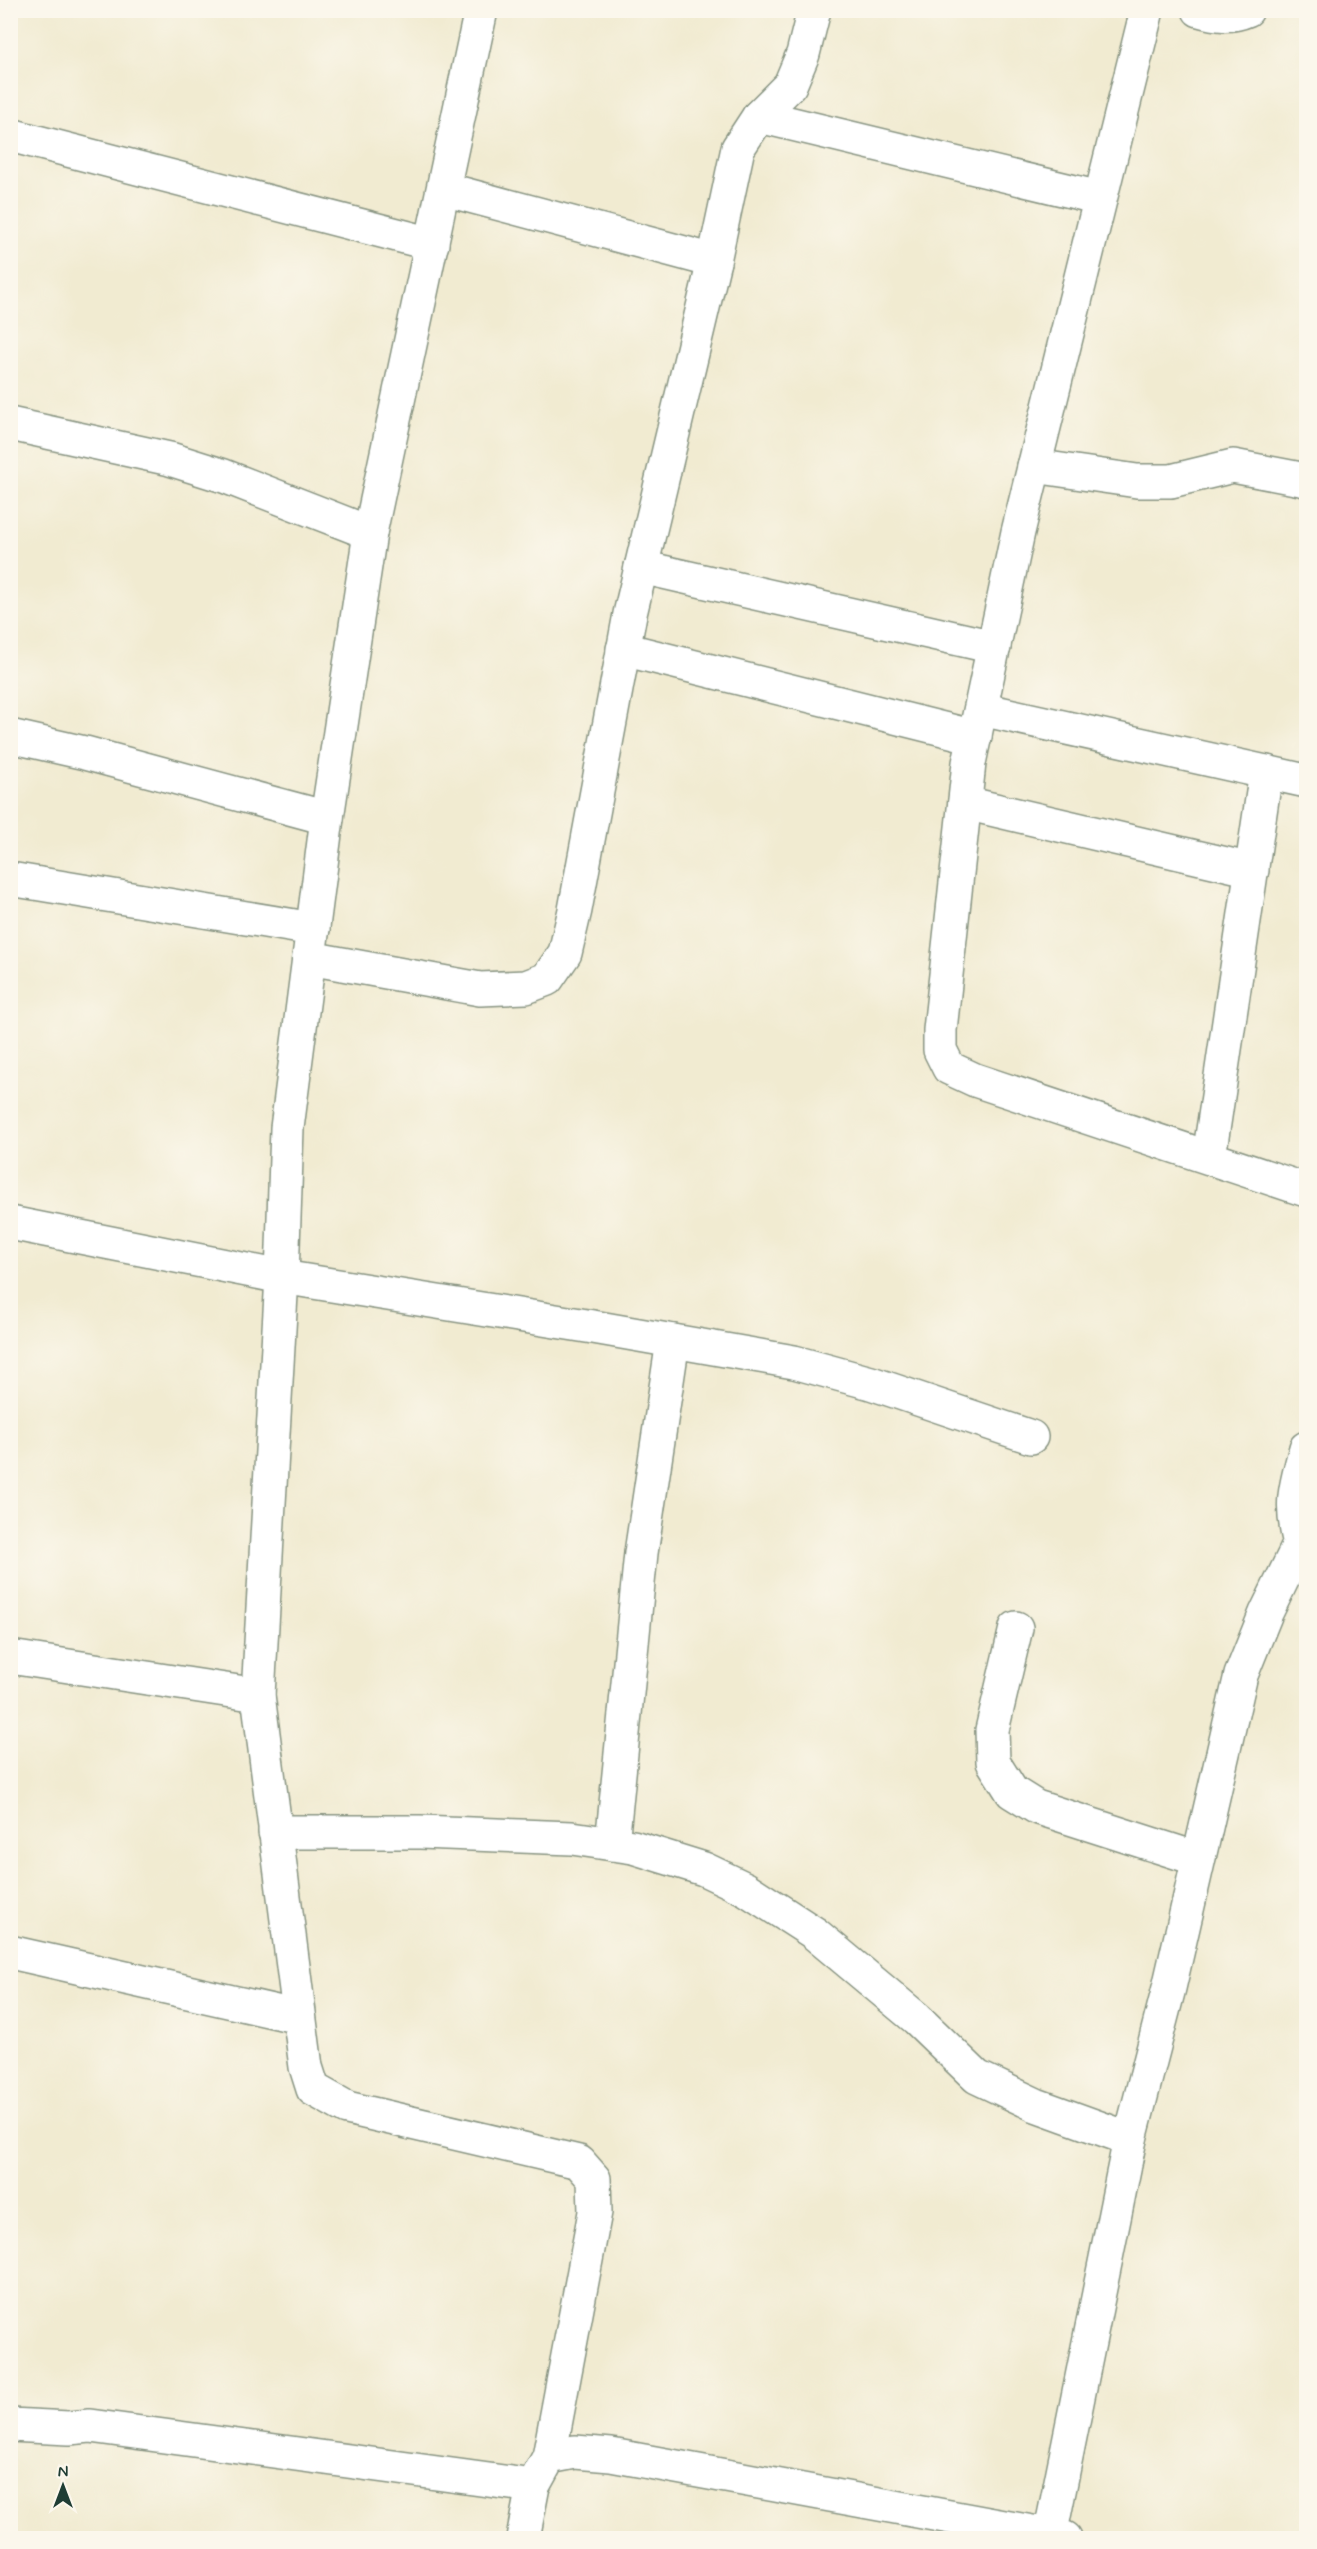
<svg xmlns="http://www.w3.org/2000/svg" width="1317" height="2549" viewBox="0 0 1317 2549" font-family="Mynerve,sans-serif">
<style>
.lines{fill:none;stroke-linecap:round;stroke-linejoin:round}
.street-casing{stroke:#889482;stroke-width:36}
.street{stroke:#fff;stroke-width:33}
</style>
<rect width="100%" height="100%" fill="#fbf7ec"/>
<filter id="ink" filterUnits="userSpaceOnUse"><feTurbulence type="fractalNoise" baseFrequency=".0167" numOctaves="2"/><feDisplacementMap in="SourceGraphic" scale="12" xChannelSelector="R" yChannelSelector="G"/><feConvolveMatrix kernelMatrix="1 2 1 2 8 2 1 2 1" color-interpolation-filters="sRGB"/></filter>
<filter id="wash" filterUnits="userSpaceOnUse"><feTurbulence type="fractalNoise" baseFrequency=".008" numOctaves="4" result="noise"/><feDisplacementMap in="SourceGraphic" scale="24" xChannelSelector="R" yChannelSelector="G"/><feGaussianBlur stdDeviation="1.35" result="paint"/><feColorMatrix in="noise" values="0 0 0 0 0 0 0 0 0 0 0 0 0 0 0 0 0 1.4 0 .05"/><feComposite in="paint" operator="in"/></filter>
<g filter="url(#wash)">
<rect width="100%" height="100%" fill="#f1ebd1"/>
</g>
<g filter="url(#ink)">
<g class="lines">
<defs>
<g id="street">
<path d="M 481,10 L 370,533 L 327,818 L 287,1128 L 282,1277 L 258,1695 L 306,2067 L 313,2089 L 347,2108 L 579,2162 L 594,2179 L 595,2212 L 549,2457"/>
<path d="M 1147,10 L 1018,532 L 969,763 L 940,1030 L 940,1050 L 949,1068 L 975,1080 L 1306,1190"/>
<path d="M 1199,10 C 1216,15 1231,17 1247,10"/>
<path d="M 759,116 L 1100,198"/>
<path d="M 10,135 L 432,244"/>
<path d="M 444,189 L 714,261"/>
<path d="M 10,424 L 170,459 L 224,476 L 370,533"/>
<path d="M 1034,466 L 1137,481 L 1171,481 L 1233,466 L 1306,480"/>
<path d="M 641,567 L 994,647"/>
<path d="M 623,649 L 975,737"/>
<path d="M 981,709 L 1306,781"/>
<path d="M 10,736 L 85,753 L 327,818"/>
<path d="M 965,803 L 1252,870"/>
<path d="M 10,879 L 313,929"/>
<path d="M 309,958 L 480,989 L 526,987 L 547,979 L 565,953 L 575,910 L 630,614 L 714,261 L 738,148 L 759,116 L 790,85 L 803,54 L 814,10"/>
<path d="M 1209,1157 L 1266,772"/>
<path d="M 10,1223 L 282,1277 L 593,1327 L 794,1362 L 871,1383 L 1031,1437"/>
<path d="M 1306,1448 C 1296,1485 1289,1504 1300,1543 L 1306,1546"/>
<path d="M 1016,1628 L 992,1730 L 993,1762 L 1012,1792 L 1036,1807 L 1198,1859"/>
<path d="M 10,1657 L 258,1695"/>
<path d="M 275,1832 L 420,1832 L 572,1838 L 633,1847 L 704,1869 L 746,1889 L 814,1933 L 917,2019 L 977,2077 L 1036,2105 L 1130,2139"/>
<path d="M 612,1844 L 641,1553 L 673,1341"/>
<path d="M 10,1952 L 299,2017"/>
<path d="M 10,2425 L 69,2428 L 90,2426 L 533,2486"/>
<path d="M 1050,2536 L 1130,2139 L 1169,1988 L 1241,1675 L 1266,1613 L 1300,1543"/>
<path d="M 523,2538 L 533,2486 L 549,2457 L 575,2452 L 611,2455 L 1065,2538"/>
</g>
</defs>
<use href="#street" class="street-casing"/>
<use href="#street" class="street"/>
</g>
</g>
<rect width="1317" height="2549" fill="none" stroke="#fbf7ec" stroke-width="36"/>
<g transform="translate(63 2486)" stroke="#fbf7ec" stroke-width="4.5" paint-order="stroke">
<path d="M0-4.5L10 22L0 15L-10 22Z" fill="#1f3d34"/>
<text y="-9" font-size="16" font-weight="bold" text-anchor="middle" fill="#1f3d34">N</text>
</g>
</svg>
